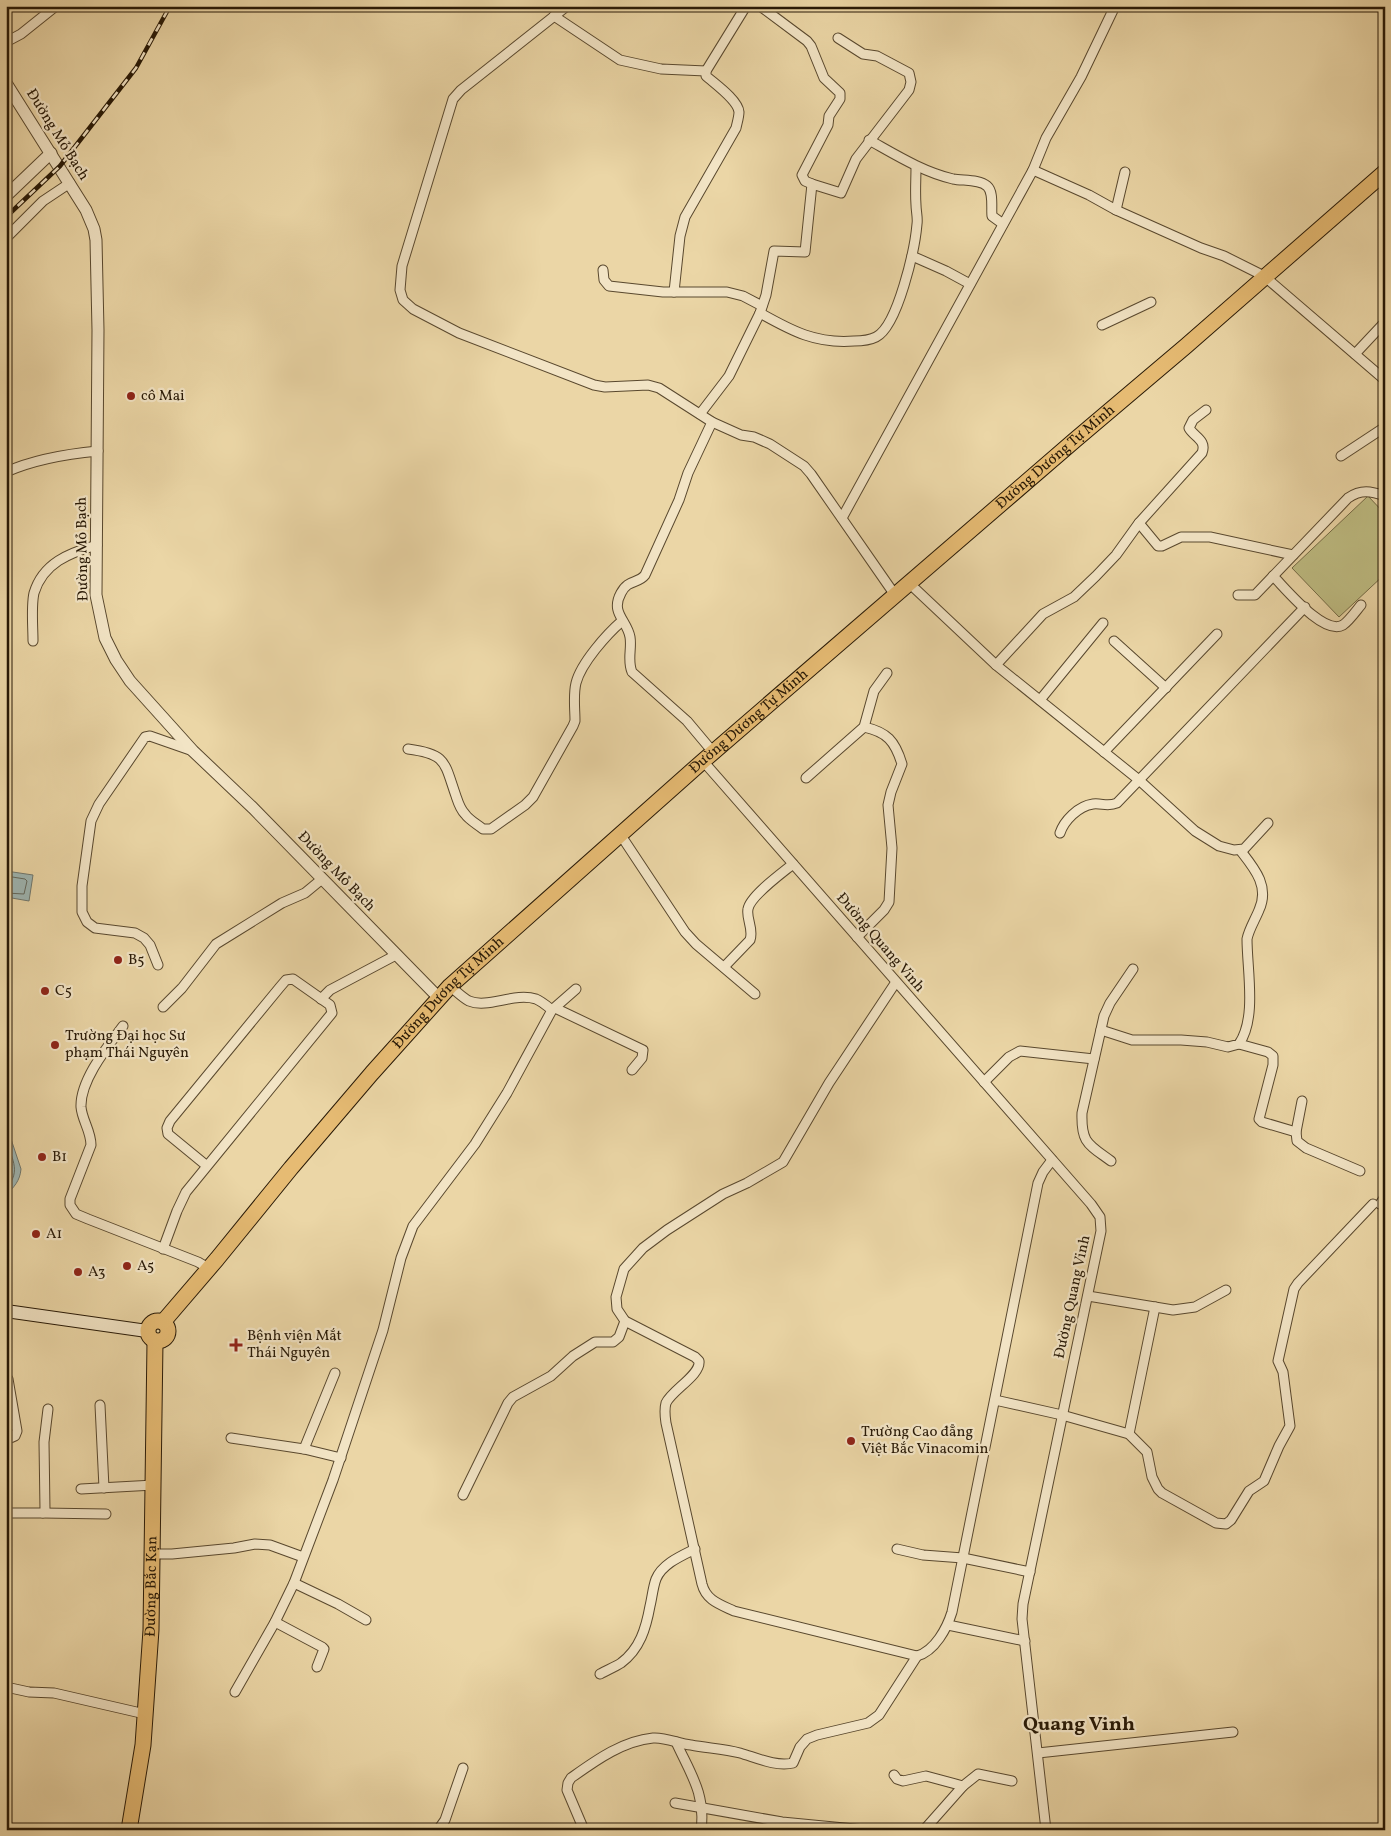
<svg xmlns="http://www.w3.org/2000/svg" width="1391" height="1836" viewBox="0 0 1391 1836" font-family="Vollkorn,serif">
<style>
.green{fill:#bebc82;stroke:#736a44}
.water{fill:#9eb6b3;stroke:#6f776e}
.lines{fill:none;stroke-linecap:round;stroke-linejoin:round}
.shore{stroke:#63685c;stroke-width:1}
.minor-casing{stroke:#59482e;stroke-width:11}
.tertiary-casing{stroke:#59482e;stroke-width:13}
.secondary-casing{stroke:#281906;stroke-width:14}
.trunk-casing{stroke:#281906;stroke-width:17}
.minor{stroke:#f2e4c5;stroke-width:9}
.tertiary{stroke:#f2e4c5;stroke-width:11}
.secondary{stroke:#f2e4c5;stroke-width:12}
.trunk{stroke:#e6bb73;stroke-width:15}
.rail-casing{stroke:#281906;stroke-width:4.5}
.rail{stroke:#f2e4c5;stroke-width:2.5;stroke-dasharray:8;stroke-linecap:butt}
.poi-dot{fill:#8f2418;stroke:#f2e4c5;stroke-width:2}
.labels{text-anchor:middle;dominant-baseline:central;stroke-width:4.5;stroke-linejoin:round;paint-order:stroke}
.street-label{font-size:15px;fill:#281906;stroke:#f2e4c5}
.poi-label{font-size:15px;fill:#281906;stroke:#f2e4c5;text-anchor:start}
.district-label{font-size:20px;font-weight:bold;fill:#281906;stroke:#f2e4c5}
</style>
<rect width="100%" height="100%" fill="#ebd6a6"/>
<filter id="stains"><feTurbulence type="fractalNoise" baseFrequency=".004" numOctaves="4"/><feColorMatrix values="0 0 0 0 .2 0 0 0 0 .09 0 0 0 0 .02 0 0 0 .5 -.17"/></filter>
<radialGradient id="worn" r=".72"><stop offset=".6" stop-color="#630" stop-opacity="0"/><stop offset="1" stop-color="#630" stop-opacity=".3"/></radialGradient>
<path class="green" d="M 1368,496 L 1385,514 L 1385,574 L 1339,617 L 1292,568 Z"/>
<g class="water">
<path d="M 6,871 L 33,875 L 29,901 L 6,897 Z"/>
<path d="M 6,1124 L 21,1169 C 20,1181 14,1187 6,1195 Z"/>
</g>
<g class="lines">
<g class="shore">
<path d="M 6,876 L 25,879 L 27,881 L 24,894 L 6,893"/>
<path d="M 6,1138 C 10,1157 23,1171 6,1188"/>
</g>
<defs>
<g id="minor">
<path d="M 567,6 L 461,90 L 453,99 L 402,266 L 400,290 L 403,300 L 413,309 L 459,333 L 594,385 L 605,387 L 648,385 L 659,388 L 712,422 L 741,435 L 754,437 L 770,444 L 804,466 L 811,474 L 895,595"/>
<path d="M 760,6 L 807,41 L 811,46 L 824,78 L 840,93 L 840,99 L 829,116 L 828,125 L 802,175 L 805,181 L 812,184"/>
<path d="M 554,16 L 620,60 L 661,69 L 706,71"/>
<path d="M 6,42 L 21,34 L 56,6"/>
<path d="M 869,140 C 896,155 923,172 953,179 C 963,181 979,179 987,186 C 994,192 991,208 992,216 L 1003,224"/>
<path d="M 1033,170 L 1089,195 L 1116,210 L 1201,248 L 1224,256 L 1264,276 L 1385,380"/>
<path d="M 1116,210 L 1125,172"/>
<path d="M 6,238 L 43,201 L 70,183"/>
<path d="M 912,256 L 946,271 L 970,284"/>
<path d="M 603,270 L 604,280 L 609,286 L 663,292 L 727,292 L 743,296 L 762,306"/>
<path d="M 674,292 L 680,236 L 685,217 L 736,128 C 737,123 739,117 739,112 C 738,100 715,84 706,76 L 706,71 L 746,6"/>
<path d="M 760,313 C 792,331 816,344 854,341 C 861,341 870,340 876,337 C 898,326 915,248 917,224 C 918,218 916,211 916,205 C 915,192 916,179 916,167"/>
<path d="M 1102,325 L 1151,302"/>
<path d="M 1355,354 L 1385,322"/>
<path d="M 700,414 L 729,376 L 760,313 L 766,295 L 774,251 L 805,252 L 812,184 L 841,193 L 856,159 L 909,90 L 911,82 L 909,73 L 877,56 L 863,54 L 838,38"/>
<path d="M 712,422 L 688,473 L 679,500 L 645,575 C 638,584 628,579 621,593 C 610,613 627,620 630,637 C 632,649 627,660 632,672 L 687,721 L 713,752"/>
<path d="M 1341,456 L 1385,427"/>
<path d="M 6,472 C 35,459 66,454 98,451"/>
<path d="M 842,518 L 1033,170 L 1046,138 L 1081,77 L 1115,6"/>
<path d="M 1139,523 L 1158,546 L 1162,546 L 1181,537 L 1210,537 L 1293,555"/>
<path d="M 1273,576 C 1286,589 1324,636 1343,625 C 1349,621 1356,611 1361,605"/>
<path d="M 909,583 L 996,665 L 1139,780 L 1195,831 L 1219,846 L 1234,850 L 1244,849 L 1268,823"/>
<path d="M 1238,595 L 1255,595 L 1348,498 C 1361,489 1371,491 1385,496"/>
<path d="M 33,641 C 33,627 31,606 34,593 C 43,563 69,553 97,545"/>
<path d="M 1114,641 L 1166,688"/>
<path d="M 996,665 L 1043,614 L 1074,597 L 1096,576 L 1116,555 L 1139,523 L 1202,453 C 1207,440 1194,437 1189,428 L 1193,420 L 1206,410"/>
<path d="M 1040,700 L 1103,623"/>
<path d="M 408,749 C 447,754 444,762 456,796 C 458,802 460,809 465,814 C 469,820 477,824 483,829 L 491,829 L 525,805 L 533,797 L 573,726 L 575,721 C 575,709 573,695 576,683 C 581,663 607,634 622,621"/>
<path d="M 1104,752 L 1217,634"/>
<path d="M 703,761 L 1091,1204 L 1100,1217 L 1101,1231 L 1023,1604 L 1022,1619 L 1046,1830"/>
<path d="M 806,778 L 864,727 L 874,691 L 887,673"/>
<path d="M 1060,833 C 1064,821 1078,806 1093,804 C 1102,803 1108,807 1117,803 L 1305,607"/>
<path d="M 620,834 L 685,932 L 696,944 L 755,994"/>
<path d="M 857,937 L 884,910 L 889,902 L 892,848 L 888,805 L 891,792 L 902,764 C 895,741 887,732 864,727"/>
<path d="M 158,965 L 150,945 L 144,938 L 135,933 L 95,928 L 87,922 L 82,912 L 82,886 L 91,821 L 99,804 L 145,737 L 150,736 L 193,751"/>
<path d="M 724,967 L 750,940 C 754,929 746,919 748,909 C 750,896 782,873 793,864"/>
<path d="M 896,982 L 829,1083 L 783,1162 L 747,1183 L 723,1194 L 667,1230 L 643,1248 L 624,1269 L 616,1297 L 617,1309 L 625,1321 L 695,1357 L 699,1361 C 701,1375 672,1390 666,1403 C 664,1410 665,1416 666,1423 L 702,1584 C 706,1600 719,1604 734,1611 L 917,1656 C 935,1651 947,1628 952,1612 L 1038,1183 L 1043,1172 L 1052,1160"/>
<path d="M 450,986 C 456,991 462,997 469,1001 C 488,1009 514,992 536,999 C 541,1001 547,1006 552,1010"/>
<path d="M 321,999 L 330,990 L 396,955"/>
<path d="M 163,1007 L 182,988 L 216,944 L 282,903 L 305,893 L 322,879"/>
<path d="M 555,1008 L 643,1050 L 642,1058 L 632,1070"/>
<path d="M 123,1026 C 108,1046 80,1080 81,1107 C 82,1120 91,1131 91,1145 L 70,1199 L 70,1205 L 76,1214 L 88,1219 L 198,1262 L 210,1269"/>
<path d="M 1101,1030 L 1132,1040 L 1181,1040 L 1207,1042 L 1228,1047 L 1239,1044 C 1257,1018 1247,970 1247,939 C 1249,929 1255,920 1259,910 C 1270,886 1254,868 1240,850"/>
<path d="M 1239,1044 L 1268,1052 L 1273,1056 L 1273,1065 L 1259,1119 L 1262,1122 L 1296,1132"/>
<path d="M 984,1082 L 1009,1057 L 1020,1051 L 1094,1059"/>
<path d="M 1302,1101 L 1296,1132 L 1297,1141 L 1306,1148 L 1360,1171"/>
<path d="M 1111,1161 C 1088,1144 1081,1143 1082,1113 L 1104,1016 L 1110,1003 L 1133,969"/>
<path d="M 1380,1204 L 1385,1197"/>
<path d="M 163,1249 L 177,1211 L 186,1192 L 332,1013 L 330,1005 L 293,979 L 286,980 L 280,987 L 170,1121 L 167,1128 L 168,1134 L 207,1166"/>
<path d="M 1088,1296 L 1173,1310 L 1195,1307 L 1226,1290"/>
<path d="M 995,1400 L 1062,1415 L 1129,1434 L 1147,1452 L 1152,1477 L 1158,1489 L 1162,1493 L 1216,1523 L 1226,1524 L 1231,1520 L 1249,1491 L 1264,1481 L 1279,1446 L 1290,1426 L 1283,1372 L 1278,1361 L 1294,1289 L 1298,1283 L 1373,1204"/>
<path d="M 100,1405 L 104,1488"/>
<path d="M 1129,1434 L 1155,1307"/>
<path d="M 231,1438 L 304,1449 L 341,1458"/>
<path d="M 6,1440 L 15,1436 L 17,1431 L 8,1379"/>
<path d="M 304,1449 L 335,1373"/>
<path d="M 81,1489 L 154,1485"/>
<path d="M 463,1495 L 508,1403 L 513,1397 L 551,1376 L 573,1356 L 595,1342 L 613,1342 L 619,1337 L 625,1321"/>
<path d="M 6,1513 L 43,1513 L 45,1510 L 44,1442 L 48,1409"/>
<path d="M 43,1513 L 106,1514"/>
<path d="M 897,1549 L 923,1555 L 963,1558 L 1030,1572"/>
<path d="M 152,1554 L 172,1554 L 234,1548 L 255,1544 L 270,1545 L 303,1557"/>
<path d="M 294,1583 L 338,1604 L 366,1620"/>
<path d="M 275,1622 L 322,1647 L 324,1649 L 317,1667"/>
<path d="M 948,1625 L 1025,1641"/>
<path d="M 600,1674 C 607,1670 615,1667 621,1663 C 640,1649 646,1628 650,1606 C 652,1598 653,1587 656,1579 C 662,1564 681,1556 695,1549"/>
<path d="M 6,1687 L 29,1692 L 54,1693 L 145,1714"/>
<path d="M 235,1692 L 275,1622 L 294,1583 L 333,1480 L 383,1330 L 401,1258 L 413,1226 L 475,1144 L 507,1093 L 552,1010 L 576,989"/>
<path d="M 676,1742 C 690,1773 706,1794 701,1830"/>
<path d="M 1038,1753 L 1233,1732"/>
<path d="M 894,1775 L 897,1779 L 903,1781 L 926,1776 L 963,1786 L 978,1774 L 1012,1781"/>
<path d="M 675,1803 L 782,1822 L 865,1830"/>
<path d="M 438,1830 L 445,1820 L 463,1768"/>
<path d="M 584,1830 L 567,1790 L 568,1783 L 571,1778 C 595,1761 622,1741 653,1738 C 666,1737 679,1744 691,1745 C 707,1748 724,1749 740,1753 C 757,1758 776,1767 793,1763 L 800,1747 L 807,1739 L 817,1735 L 868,1723 L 879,1715 L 917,1656"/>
<path d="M 924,1830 L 963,1786"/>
</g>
<g id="tertiary">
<path d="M 6,83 L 86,210 L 94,229 L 96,240 L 98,330 L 96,595 L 105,638 L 116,660 L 130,681 L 193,751 L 253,808 L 438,997"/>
<path d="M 6,196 L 51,153"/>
</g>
<path id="secondary" d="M 6,1311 L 147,1331"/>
<g id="trunk">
<circle cx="158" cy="1331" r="10"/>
<path id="s1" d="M 163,1322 L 217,1259 L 291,1168 L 372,1073 L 450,986 L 703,761 L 1075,440 L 1186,346 L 1385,172"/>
<path id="s2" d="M 129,1830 L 143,1745 L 151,1630 L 155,1342"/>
</g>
</defs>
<use href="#minor" class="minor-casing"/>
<use href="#tertiary" class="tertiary-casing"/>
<use href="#secondary" class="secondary-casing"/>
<use href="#trunk" class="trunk-casing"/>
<use href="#minor" class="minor"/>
<use href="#tertiary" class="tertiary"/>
<use href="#secondary" class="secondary"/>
<use href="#trunk" class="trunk"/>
<defs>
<path id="rail" d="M 6,217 L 60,166 L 136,68 L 170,6"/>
</defs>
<use href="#rail" class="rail-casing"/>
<use href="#rail" class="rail"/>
</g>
<g class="poi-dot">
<circle cx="131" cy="396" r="5"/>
<circle cx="118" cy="960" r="5"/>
<circle cx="45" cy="991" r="5"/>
<circle cx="55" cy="1045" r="5"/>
<circle cx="42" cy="1157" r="5"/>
<circle cx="36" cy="1234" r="5"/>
<circle cx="127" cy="1266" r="5"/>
<circle cx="78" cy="1272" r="5"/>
<path d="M233.5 1337.5h5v5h5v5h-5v5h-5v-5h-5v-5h5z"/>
<circle cx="851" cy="1441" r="5"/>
</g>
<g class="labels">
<g class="street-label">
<text transform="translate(57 135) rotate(58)">Đường Mỏ Bạch</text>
<text stroke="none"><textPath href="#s1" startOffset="1246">Đường Dương Tự Minh</textPath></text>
<text transform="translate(83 549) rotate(-91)">Đường Mỏ Bạch</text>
<text stroke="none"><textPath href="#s1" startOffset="841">Đường Dương Tự Minh</textPath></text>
<text transform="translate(336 872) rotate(46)">Đường Mỏ Bạch</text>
<text transform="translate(880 943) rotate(49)">Đường Quang Vinh</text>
<text stroke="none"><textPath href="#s1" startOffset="436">Đường Dương Tự Minh</textPath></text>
<text transform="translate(1073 1297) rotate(-78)">Đường Quang Vinh</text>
<text stroke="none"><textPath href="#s2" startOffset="245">Đường Bắc Kạn</textPath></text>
</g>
<g class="poi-label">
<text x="141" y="396">cô Mai</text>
<text x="128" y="960">B5</text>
<text x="55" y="991">C5</text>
<text x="65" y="1036">Trường Đại học Sư<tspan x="65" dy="17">phạm Thái Nguyên</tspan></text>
<text x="52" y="1157">B1</text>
<text x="46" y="1234">A1</text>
<text x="137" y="1266">A5</text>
<text x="88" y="1272">A3</text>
<text x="247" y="1336">Bệnh viện Mắt<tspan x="247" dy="17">Thái Nguyên</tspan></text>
<text x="861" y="1432">Trường Cao đẳng<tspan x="861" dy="17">Việt Bắc Vinacomin</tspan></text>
</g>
<g class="district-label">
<text x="1079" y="1725">Quang Vinh</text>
</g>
</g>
<rect width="1391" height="1836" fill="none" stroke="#ebd6a6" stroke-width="25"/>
<rect x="8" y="8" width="1376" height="1821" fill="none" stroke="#281906" stroke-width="2.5"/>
<rect x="12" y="12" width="1366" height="1811" fill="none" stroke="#281906"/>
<rect width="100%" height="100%" filter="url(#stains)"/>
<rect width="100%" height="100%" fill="url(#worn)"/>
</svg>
